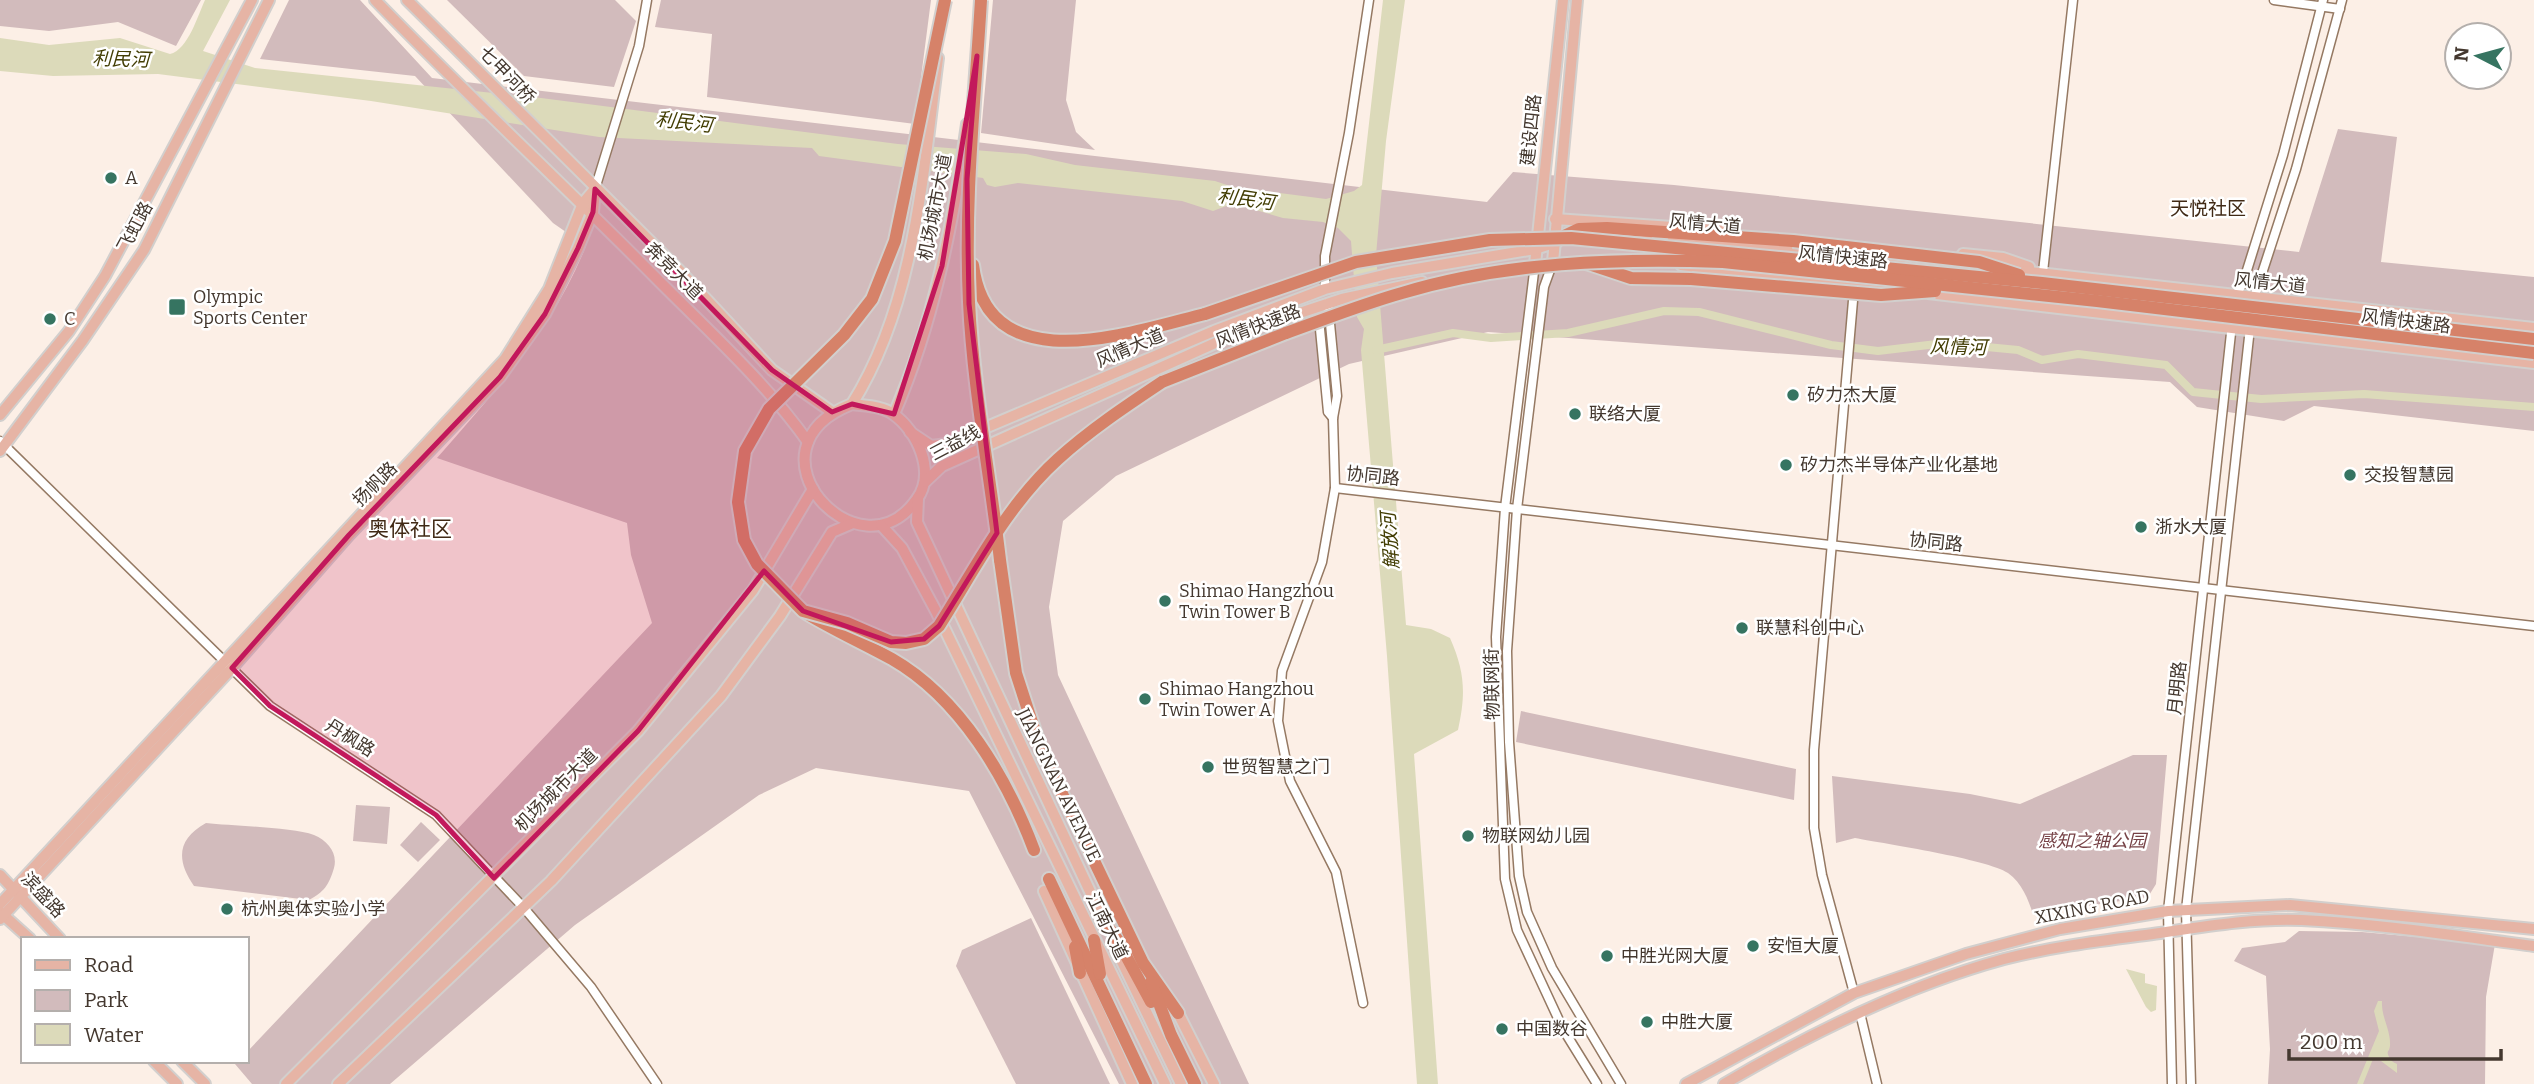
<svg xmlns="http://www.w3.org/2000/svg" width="2534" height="1084" viewBox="0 0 2534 1084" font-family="Bitter,'Noto Sans SC',serif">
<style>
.green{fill:#d2bbbc}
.water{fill:#dcdaba}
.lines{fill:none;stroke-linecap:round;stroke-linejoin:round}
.canal{stroke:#dcdaba;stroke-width:8}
.minor-casing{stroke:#957963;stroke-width:11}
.major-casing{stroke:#d2cfcd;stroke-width:14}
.highway-casing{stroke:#d2cfcd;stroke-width:16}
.minor{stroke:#fff;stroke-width:8}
.major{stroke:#e6b4a5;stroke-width:10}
.highway{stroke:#d68269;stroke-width:12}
.highway-bridge-casing{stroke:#d2cfcd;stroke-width:16;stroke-linecap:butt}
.highway-bridge{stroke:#d68269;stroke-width:12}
.marked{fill:#c2185b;fill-opacity:0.2;stroke:#c2185b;stroke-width:5;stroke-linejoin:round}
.poi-dot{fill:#367461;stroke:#fff;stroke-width:2.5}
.labels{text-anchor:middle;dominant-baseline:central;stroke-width:5;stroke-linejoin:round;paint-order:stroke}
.street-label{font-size:18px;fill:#44382f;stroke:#fff}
.poi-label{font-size:18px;fill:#44382f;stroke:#fff;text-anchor:start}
.park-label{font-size:18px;font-style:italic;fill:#774347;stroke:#fff}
.water-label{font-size:19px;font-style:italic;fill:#433e04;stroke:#fff}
.neighbourhood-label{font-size:19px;fill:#412a16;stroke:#fff}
.quarter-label{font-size:21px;fill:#412a16;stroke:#fff}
</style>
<rect width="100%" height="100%" fill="#fcefe6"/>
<g class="green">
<path d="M 0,0 L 201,0 L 176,46 L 118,22 L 49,31 L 0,26 Z"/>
<path d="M 289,0 L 360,0 L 432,78 L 1487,202 L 1513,172 L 1674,185 L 2299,252 L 2338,129 L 2397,137 L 2381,262 L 2534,277 L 2534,431 L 2314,406 L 2284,421 L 2197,407 L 2170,382 L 1488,332 L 1349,364 L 1116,476 L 1063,521 L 1049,607 L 1058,675 L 1249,1084 L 1119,1084 L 969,791 L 816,768 L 759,795 L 575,925 L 390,1084 L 252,1084 L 235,1064 L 247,1061 L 247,1052 L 652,623 L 631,555 L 627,523 L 437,458 C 496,390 552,331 586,246 L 553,223 L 415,76 L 260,59 Z"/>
<path d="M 447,0 L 615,0 L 636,21 L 614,87 L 524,76 Z"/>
<path d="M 661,0 L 931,0 L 915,124 L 707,97 L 712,34 L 655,27 Z"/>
<path d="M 993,0 L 1076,0 L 1066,100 L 1076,132 L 1095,150 L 981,133 Z"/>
<path d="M 1521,711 L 1796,769 L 1794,800 L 1516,742 Z"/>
<path d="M 2133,755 L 2167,755 L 2156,884 L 2148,897 L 2033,914 C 2028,899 2022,883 2008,873 C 1987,859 1886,844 1855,838 L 1836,843 L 1832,776 L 1970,794 L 2020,804 Z"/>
<path d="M 356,805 L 390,807 L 387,844 L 353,841 Z"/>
<path d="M 421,822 L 440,840 L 418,862 L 400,845 Z"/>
<path d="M 206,823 C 232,826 292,827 314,835 C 328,841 338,853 334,868 C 329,885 324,892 309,900 L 194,886 C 176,860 177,839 206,823 Z"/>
<path d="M 1031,918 L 1110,1084 L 1016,1084 L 956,966 L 962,950 Z"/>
<path d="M 2299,931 L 2362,932 L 2495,944 L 2486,997 L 2485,1084 L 2268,1084 L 2270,1049 L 2266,976 L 2234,961 L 2242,948 L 2285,942 Z"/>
</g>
<g class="water">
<path d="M 205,0 L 230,0 L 203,51 L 255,68 L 541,98 L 898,144 L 1026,154 L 1075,165 L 1215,181 L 1233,187 L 1326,199 L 1354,191 L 1362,185 L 1383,0 L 1405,0 L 1386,141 L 1376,255 L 1406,625 L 1431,629 L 1450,638 C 1465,672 1466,694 1458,730 L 1414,754 L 1438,1084 L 1417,1084 L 1387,656 L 1361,350 L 1364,329 L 1357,317 L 1351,241 L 1338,228 L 1323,222 L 1283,218 L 1242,206 L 1229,205 L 1213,211 L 1182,201 L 1018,183 L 995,187 L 987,185 L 983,178 L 819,156 L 812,148 L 599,137 L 371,101 L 158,74 L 53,76 L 0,71 L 0,38 L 49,45 L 120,38 L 170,54 C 188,50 198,15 205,0 Z"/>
<path d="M 2126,969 L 2145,974 L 2145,983 L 2157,986 L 2156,1010 L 2151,1012 L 2146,1007 Z"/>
<path d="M 2378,1001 L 2382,1001 C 2381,1017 2391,1030 2390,1046 C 2389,1053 2386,1050 2389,1057 C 2391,1061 2393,1062 2397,1064 L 2397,1073 L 2377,1058 L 2373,1059 L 2363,1084 L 2357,1084 L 2379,1031 L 2374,1011 Z"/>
</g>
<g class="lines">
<path class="canal" d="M 1376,350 L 1453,333 L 1491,338 L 1568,333 L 1664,311 L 1699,312 L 1831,345 L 1878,351 L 1945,343 L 2018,350 L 2042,360 L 2078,354 L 2166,365 L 2193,392 L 2261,399 L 2364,394 L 2534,407"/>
<defs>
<g id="minor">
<path d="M 2274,0 L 2340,9"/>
<path d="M 595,189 L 639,46 L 647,0"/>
<path d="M 1553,262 L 1544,287 L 1517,509 L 1507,651 L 1509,742 L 1519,876 L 1527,912 L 1552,968 L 1621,1084"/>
<path d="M 1535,264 L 1505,508 L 1496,637 L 1505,879 L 1517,930 L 1563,1029 L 1597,1084"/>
<path d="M 2043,272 L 2073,0"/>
<path d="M 1325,289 L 1325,256 L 1349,133 L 1369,0"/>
<path d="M 1854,289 L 1814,750 L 1814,828 L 1822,875 L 1854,993"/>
<path d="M 2235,297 L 2243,283 L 2283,155 L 2323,0"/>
<path d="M 2253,301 L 2296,169 L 2342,0"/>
<path d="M 1328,303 L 1337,396 L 1333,418 L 1335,488 L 1322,562 L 1282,671 L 1278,721 L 1290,781 L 1336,872 L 1363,1003"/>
<path d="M 1319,319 L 1328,412 L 1333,418"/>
<path d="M 0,441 L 270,706 L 436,815 L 524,908 L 591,987 L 657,1084"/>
<path d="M 1335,488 L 2534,626"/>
<path d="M 1860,1013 L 1877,1084"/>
<path d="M 2172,1084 L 2168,911 L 2232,324"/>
<path d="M 2191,1084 L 2186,910 L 2250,328"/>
</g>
<g id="major">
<path d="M 375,0 C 468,96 566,187 660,282 C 711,333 766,383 808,442"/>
<path d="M 407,0 L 679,270 L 772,370 L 832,412"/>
<path d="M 1555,219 L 1731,231"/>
<path d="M 1593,238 L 1609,235 L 1647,237"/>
<path d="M 1673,239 L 1905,260"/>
<path d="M 1963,254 L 2003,258 L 2029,267"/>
<path d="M 1553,262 L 1577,0"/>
<path d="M 1535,264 L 1563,0"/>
<path d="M 1681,265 L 1898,290"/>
<path d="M 2011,270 L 2534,328"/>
<path d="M 1928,293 L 2534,363"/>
<path d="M 852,404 C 915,304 923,173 938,58"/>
<path d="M 852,404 C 866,406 882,406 893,414 C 918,431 936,473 917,499 C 860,582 737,449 852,404 Z"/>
<path d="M 894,414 C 934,322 953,223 967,124"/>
<path d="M 0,415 L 69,331 L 105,276 L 252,0"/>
<path d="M 910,432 L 931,446 L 947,444 L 1214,331 L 1325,289 L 1392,273 L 1535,249 L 1557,242"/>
<path d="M 0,451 L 83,340 L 144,250 L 269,0"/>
<path d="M 925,482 L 942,466 L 1233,335 L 1342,299 L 1422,282"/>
<path d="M 918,498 L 917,522 L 1108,930"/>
<path d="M 881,525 L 902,548 L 937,613 L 1165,1084"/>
<path d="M 0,875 L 60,939"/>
<path d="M 1044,891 L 1132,1084"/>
<path d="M 0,904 L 505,359 L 549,289 L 583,203 L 595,189"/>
<path d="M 0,912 L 30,939"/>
<path d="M 0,919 L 232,668 L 349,535 L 500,377 L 545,314 L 578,248 L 593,212 L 595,189"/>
<path d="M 1114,945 L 1181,1084"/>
<path d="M 1178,1013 L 1214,1084"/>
<path d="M 154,1061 L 177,1084"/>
<path d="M 182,1061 L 205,1084"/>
<path d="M 286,1084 L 638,731 L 753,590 L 813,489"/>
<path d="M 338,1084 L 551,881 L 721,696 L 780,616 L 832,532 L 853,523"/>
<path d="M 1686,1084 L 1854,993 L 1966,954 L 2060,929 L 2168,911 L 2290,905 L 2534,929"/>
<path d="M 1724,1084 C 1811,1033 1905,986 2004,959 C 2055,946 2108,940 2160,933 C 2207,926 2255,918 2302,920 C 2380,924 2457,936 2534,946"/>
</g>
<g id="highway">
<path d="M 1558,239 L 1579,229 L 1607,228 L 1793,241"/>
<path d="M 1586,263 L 1631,278 L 1691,279"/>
<path d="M 973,265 C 988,383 1129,333 1205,314"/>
<path d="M 1162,382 L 1286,333"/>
<path d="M 1000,560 L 1016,673 L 1041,750 L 1143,963 L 1178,1013"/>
<path d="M 806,613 C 834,630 863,643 892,659 C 960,698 1007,778 1034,850"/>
<path d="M 1049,879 L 1146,1084"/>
<path d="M 1105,923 L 1117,939 L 1151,1002"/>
<path d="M 1094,940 L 1100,974"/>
<path d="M 1075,947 L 1080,973"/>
<path d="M 1151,982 L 1171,1035 L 1195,1084"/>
</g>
</defs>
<use href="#minor" class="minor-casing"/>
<use href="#major" class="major-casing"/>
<use href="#highway" class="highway-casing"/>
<use href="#minor" class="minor"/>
<use href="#major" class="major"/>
<use href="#highway" class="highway"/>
<defs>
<g id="highway-bridge">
<path d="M 945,0 L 895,241 L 872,299 L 844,335 L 769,409 L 745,451 L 738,502 L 744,540 L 757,564 L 803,611 L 847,623 L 891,642 L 906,643 L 924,639 L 939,626 C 975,569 1007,505 1058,459 C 1090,430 1126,406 1162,382"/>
<path d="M 981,0 C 975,101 964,200 969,302 C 973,388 990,474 1000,560"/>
<path d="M 1793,241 L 1979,262 L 2019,275"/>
<path d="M 1691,279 L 1881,295 L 1935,291"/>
<path d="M 1205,314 L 1356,262 L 1490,240 L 1571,238 L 2042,283 L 2534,339"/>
<path d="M 1286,333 C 1325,319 1363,304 1402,293 C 1504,262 1617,258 1723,262 L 2097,301 L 2534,353"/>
</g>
</defs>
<use href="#highway-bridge" class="highway-bridge-casing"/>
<use href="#highway-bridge" class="highway-bridge"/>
</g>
<path class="marked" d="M 977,56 L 967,179 L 969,304 L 997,533 L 939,626 L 924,639 L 891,642 L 803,611 L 764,571 L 638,731 L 494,878 L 436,815 L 270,706 L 232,668 L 349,535 L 500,377 L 545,314 L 578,248 L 593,212 L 595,189 L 772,370 L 832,412 L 852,404 L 894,414 L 942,266 Z"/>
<g class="poi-dot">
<circle cx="111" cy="178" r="7"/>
<rect x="168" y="298" width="18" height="18" rx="3.5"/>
<circle cx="50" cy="319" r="7"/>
<circle cx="1793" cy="395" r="7"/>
<circle cx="1575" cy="414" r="7"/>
<circle cx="1786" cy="465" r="7"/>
<circle cx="2350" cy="475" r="7"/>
<circle cx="2141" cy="527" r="7"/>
<circle cx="1165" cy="601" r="7"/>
<circle cx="1742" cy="628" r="7"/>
<circle cx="1145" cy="699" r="7"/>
<circle cx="1208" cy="767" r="7"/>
<circle cx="1468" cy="836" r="7"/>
<circle cx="227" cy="909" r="7"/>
<circle cx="1753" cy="946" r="7"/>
<circle cx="1607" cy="956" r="7"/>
<circle cx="1647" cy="1022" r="7"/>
<circle cx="1502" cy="1029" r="7"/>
</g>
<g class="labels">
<g class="street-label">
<text transform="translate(507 75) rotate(46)">七甲河桥</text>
<text transform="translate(1531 130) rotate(-84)">建设四路</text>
<text transform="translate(935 207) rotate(-79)">机场城市大道</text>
<text transform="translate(1705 224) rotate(5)">风情大道</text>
<text transform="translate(135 227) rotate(-62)">飞虹路</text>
<text transform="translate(1843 257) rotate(6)">风情快速路</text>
<text transform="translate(674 271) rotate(45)">奔竞大道</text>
<text transform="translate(2270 283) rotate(6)">风情大道</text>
<text transform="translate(2406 321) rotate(7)">风情快速路</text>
<text transform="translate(1258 326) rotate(-21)">风情快速路</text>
<text transform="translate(1130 348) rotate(-23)">风情大道</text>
<text transform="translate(955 443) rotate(-28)">三益线</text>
<text transform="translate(1373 476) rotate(6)">协同路</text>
<text transform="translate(375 484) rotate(-45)">扬帆路</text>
<text transform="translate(1936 542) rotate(6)">协同路</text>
<text transform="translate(1492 684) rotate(-91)">物联网街</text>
<text transform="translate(2177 688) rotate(-84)">月明路</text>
<text transform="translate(350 738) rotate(32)">丹枫路</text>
<text transform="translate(1059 785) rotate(64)">JIANGNAN AVENUE</text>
<text transform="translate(556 790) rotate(-45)">机场城市大道</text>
<text transform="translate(43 895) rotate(47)">滨盛路</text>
<text transform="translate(2092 907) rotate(-11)">XIXING ROAD</text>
<text transform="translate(1107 926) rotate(64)">江南大道</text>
</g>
<g class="poi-label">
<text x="125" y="178">A</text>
<text x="193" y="297">Olympic<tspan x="193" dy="21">Sports Center</tspan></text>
<text x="64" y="319">C</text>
<text x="1807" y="395">矽力杰大厦</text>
<text x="1589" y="414">联络大厦</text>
<text x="1800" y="465">矽力杰半导体产业化基地</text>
<text x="2364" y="475">交投智慧园</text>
<text x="2155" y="527">浙水大厦</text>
<text x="1179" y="591">Shimao Hangzhou<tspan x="1179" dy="21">Twin Tower B</tspan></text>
<text x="1756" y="628">联慧科创中心</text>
<text x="1159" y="689">Shimao Hangzhou<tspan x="1159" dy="21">Twin Tower A</tspan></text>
<text x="1222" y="767">世贸智慧之门</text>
<text x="1482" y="836">物联网幼儿园</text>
<text x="241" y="909">杭州奥体实验小学</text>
<text x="1767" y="946">安恒大厦</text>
<text x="1621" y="956">中胜光网大厦</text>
<text x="1661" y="1022">中胜大厦</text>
<text x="1516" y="1029">中国数谷</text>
</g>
<g class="park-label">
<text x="2092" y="841">感知之轴公园</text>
</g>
<g class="water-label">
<text transform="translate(121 59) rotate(2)">利民河</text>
<text transform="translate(684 122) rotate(7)">利民河</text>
<text transform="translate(1246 199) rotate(8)">利民河</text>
<text transform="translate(1958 347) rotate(1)">风情河</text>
<text transform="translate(1390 541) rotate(-94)">解放河</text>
</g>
<g class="neighbourhood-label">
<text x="2208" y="208">天悦社区</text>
</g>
<g class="quarter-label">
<text x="410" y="529">奥体社区</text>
</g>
</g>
<rect x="21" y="937" width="228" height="126" fill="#ffffff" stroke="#b4afac" stroke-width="2"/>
<rect x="35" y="960" width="35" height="10" fill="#e6b4a5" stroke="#b4afac" stroke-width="2"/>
<text x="84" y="972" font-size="21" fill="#44382f">Road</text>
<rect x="35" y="990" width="35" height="21" fill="#d2bbbc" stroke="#b4afac" stroke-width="2"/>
<text x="84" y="1007" font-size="21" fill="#44382f">Park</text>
<rect x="35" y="1024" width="35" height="21" fill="#dcdaba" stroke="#b4afac" stroke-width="2"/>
<text x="84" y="1042" font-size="21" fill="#44382f">Water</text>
<g transform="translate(2478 56) rotate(276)"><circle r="33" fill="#ffffff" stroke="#b4afac" stroke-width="2"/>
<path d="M0-5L12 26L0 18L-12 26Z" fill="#367461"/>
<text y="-10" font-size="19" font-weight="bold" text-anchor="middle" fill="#44382f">N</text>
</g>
<path d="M2289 1049v10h212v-10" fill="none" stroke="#44382f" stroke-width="3.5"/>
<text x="2300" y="1049" font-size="21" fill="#44382f" stroke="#ffffff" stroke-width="5" paint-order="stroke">200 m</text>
</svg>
